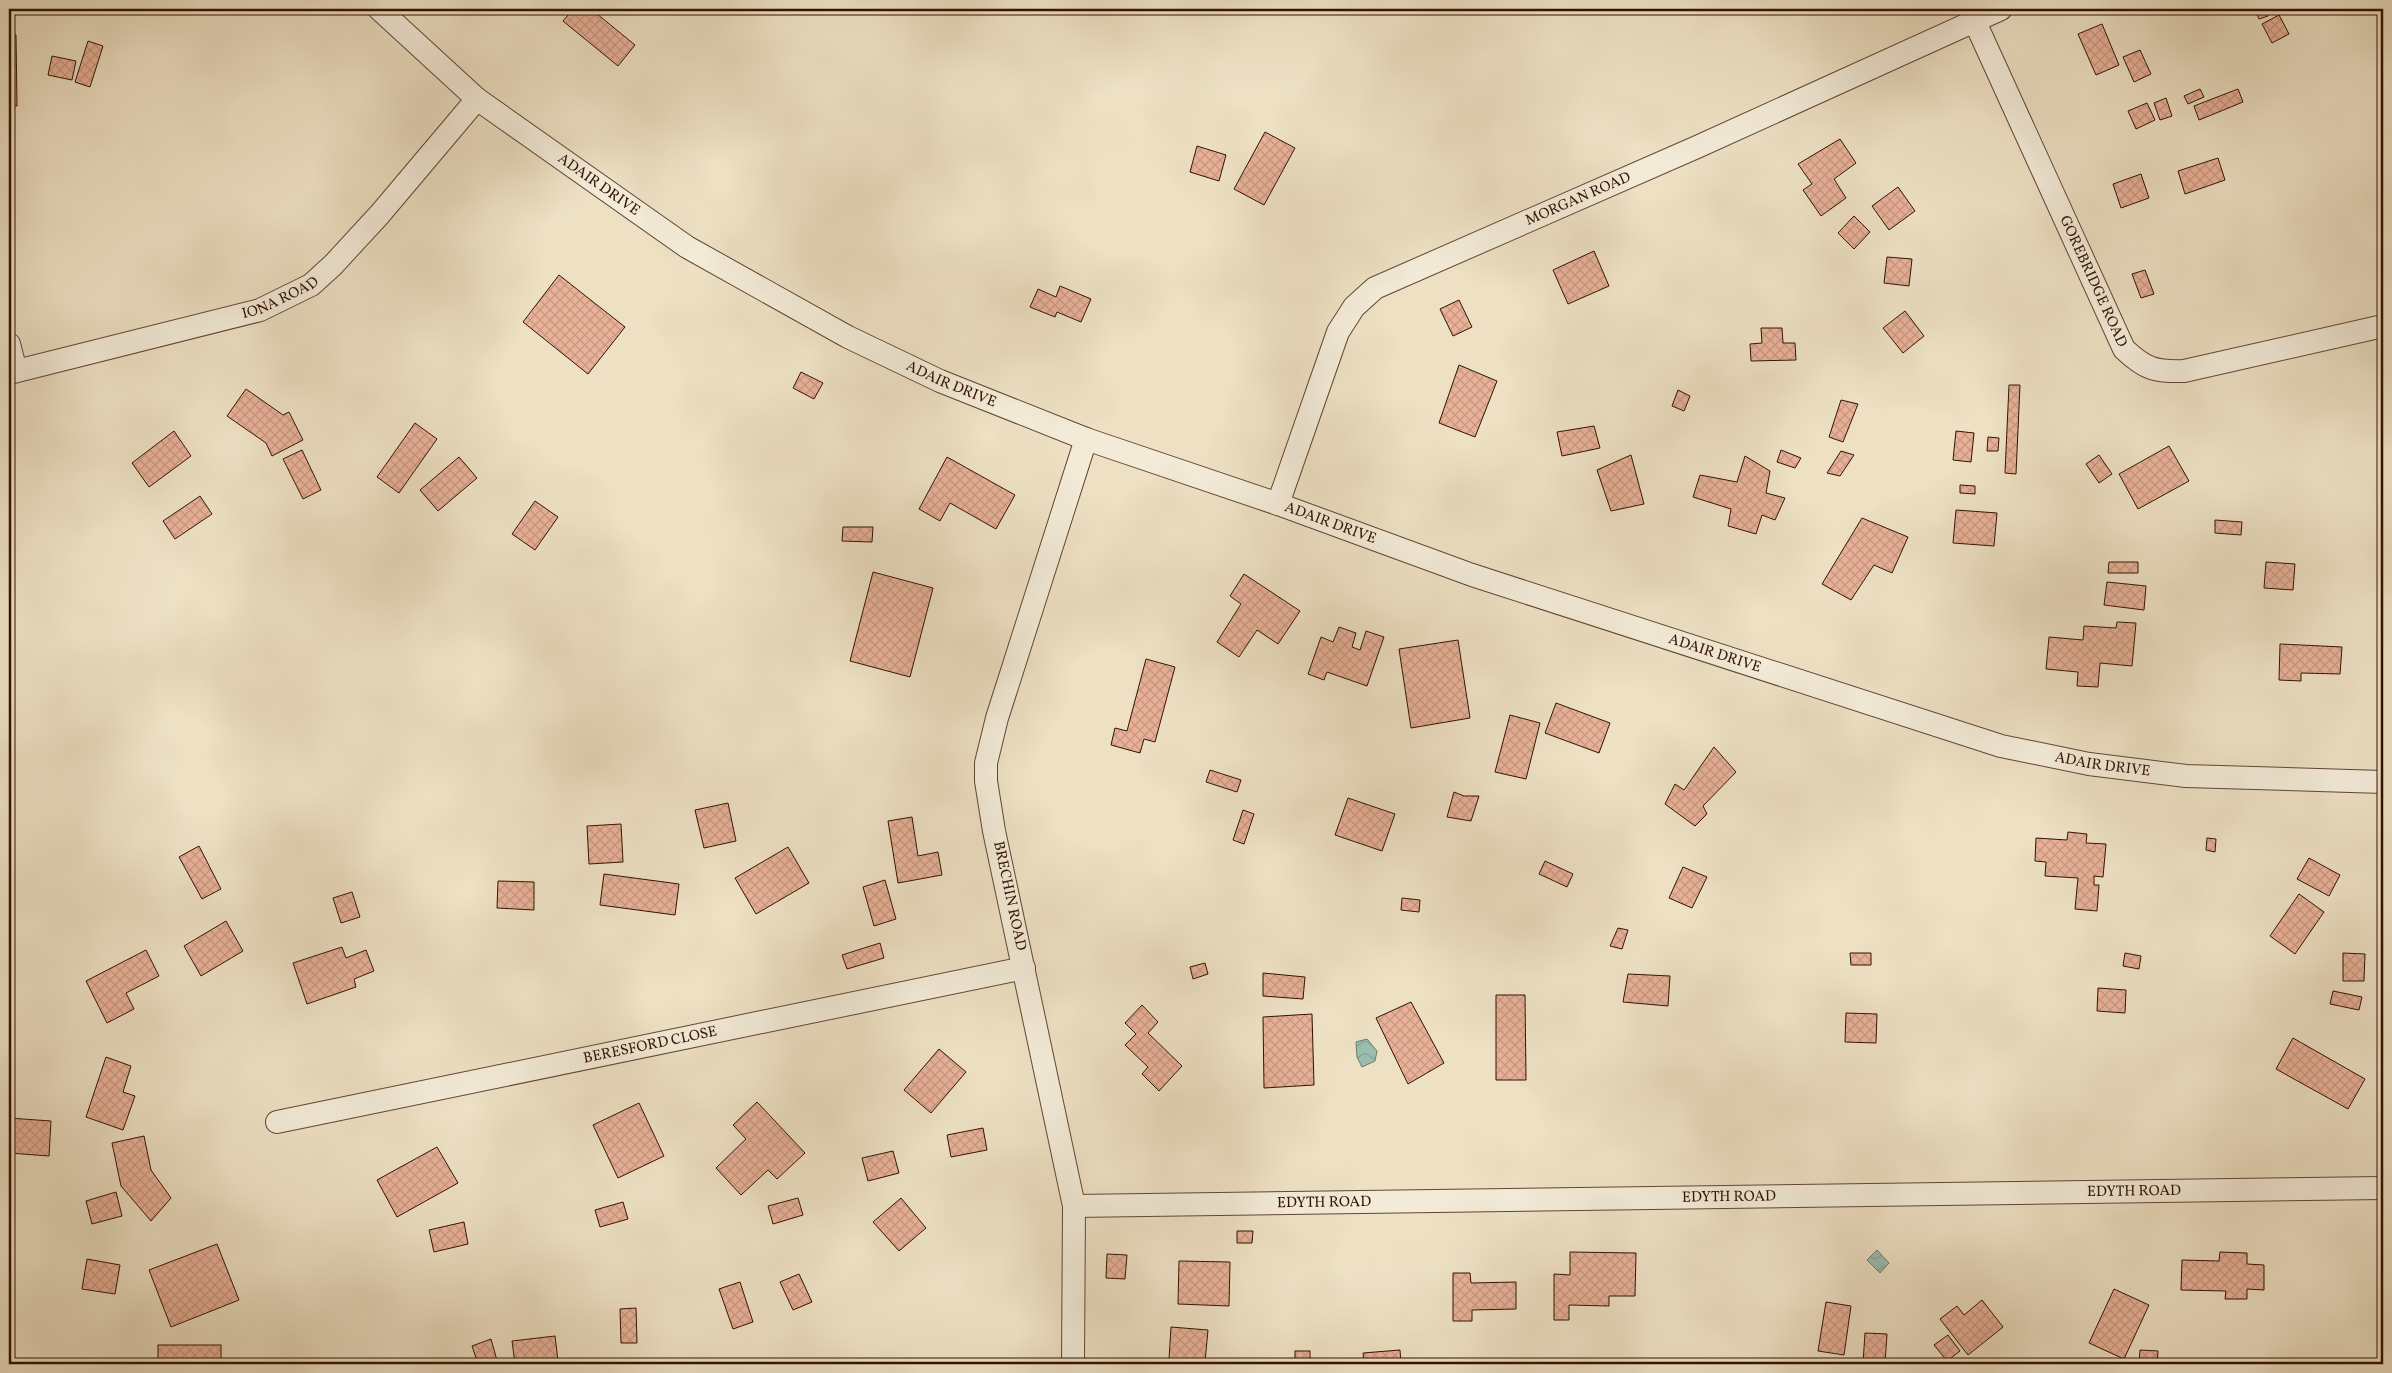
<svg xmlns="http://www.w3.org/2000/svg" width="2392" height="1373" viewBox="0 0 2392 1373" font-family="Vollkorn,serif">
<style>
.water{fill:url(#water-waves);stroke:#70796a}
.building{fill:url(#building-cross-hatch);stroke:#321201}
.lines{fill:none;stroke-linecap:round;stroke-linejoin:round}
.minor-casing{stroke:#614632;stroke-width:24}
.minor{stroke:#f3ebd8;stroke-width:22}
.labels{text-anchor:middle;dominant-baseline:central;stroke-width:4;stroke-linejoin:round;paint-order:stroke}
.street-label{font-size:15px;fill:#321201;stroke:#f3ebd8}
</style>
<defs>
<pattern id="water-waves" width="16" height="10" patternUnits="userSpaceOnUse" patternTransform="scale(1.25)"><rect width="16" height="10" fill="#9abdb0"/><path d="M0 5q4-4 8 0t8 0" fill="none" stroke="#85a196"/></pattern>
<pattern id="building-cross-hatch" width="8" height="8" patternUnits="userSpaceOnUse" patternTransform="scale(1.25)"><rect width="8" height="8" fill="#e8b198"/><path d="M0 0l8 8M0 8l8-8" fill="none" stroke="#c79781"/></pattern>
</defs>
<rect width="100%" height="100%" fill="#ede0c3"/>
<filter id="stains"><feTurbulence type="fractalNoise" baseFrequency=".004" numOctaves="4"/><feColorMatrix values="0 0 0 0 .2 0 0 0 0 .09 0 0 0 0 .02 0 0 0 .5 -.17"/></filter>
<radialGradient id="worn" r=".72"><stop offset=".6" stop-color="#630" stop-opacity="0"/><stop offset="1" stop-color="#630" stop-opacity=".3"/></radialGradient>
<g class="water">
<path d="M 1367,1039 L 1377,1051 L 1375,1061 L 1362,1067 L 1357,1057 L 1356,1042 Z"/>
<path d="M 1877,1250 L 1889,1263 L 1880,1273 L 1867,1260 Z"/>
</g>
<g class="building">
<path d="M 573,9 L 591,9 L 635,45 L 618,66 L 563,21 Z"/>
<path d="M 2255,9 L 2266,9 L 2268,16 L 2259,19 Z"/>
<path d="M 2279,15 L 2289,34 L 2272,43 L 2262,24 Z"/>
<path d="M 2102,24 L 2119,65 L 2096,75 L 2078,34 Z"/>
<path d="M 9,35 L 16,35 L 17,106 L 9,106 Z"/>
<path d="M 88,41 L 103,46 L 90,87 L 75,82 Z"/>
<path d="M 2140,50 L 2151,74 L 2134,82 L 2123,57 Z"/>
<path d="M 52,56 L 76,61 L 72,80 L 48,75 Z"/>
<path d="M 2200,89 L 2204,97 L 2188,104 L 2184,96 Z"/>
<path d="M 2238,89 L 2243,102 L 2199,120 L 2194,106 Z"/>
<path d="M 2166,98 L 2172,116 L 2160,120 L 2154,103 Z"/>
<path d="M 2147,103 L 2155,120 L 2136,129 L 2128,111 Z"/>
<path d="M 1265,132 L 1295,148 L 1264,205 L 1234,189 Z"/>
<path d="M 1840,139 L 1856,163 L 1834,179 L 1846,198 L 1821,216 L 1803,190 L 1812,184 L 1798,164 Z"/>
<path d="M 1197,146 L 1226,155 L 1219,181 L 1190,172 Z"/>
<path d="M 2218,158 L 2225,180 L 2185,194 L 2178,171 Z"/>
<path d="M 2141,174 L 2149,198 L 2121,208 L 2113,184 Z"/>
<path d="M 1898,187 L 1915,211 L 1889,230 L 1872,206 Z"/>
<path d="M 1854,216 L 1870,232 L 1854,249 L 1838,233 Z"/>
<path d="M 1594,251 L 1609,286 L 1568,304 L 1553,270 Z"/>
<path d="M 1887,257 L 1912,259 L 1909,286 L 1884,283 Z"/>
<path d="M 2145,270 L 2154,294 L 2141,298 L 2132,274 Z"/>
<path d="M 559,275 L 625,327 L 588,374 L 523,322 Z"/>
<path d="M 1060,286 L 1091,299 L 1081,322 L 1057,312 L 1055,317 L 1030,307 L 1038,289 L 1056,297 Z"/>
<path d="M 1459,300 L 1472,327 L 1453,336 L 1440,309 Z"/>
<path d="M 1905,311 L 1924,336 L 1903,353 L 1883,328 Z"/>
<path d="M 1761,328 L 1782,328 L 1783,343 L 1795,343 L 1796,360 L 1751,361 L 1750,344 L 1762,343 Z"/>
<path d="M 1459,365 L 1497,381 L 1475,437 L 1439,423 Z"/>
<path d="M 801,372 L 823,383 L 814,399 L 793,388 Z"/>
<path d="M 2009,385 L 2020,385 L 2016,474 L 2005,473 Z"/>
<path d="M 246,389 L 283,415 L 289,412 L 303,440 L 272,456 L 266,443 L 227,416 Z"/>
<path d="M 1678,390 L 1690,396 L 1684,411 L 1672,406 Z"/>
<path d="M 1841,400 L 1858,404 L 1843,442 L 1829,437 Z"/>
<path d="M 415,423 L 437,439 L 399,493 L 377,477 Z"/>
<path d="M 1594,426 L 1600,448 L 1562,456 L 1557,432 Z"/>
<path d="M 174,431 L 191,456 L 149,487 L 132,463 Z"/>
<path d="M 1956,431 L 1974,433 L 1971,462 L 1953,460 Z"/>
<path d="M 1988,437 L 1999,438 L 1998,451 L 1987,451 Z"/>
<path d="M 2169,446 L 2189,481 L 2138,509 L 2119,474 Z"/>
<path d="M 302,450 L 321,490 L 303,499 L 283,459 Z"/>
<path d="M 1781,450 L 1801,458 L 1795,468 L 1777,462 Z"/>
<path d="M 1841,451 L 1854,455 L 1840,476 L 1827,473 Z"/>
<path d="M 1631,455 L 1644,504 L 1611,511 L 1597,470 Z"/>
<path d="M 2099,455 L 2112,474 L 2099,483 L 2086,464 Z"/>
<path d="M 1745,456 L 1770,471 L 1766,493 L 1785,498 L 1775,520 L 1762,515 L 1756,534 L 1728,526 L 1731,509 L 1693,497 L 1700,475 L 1737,482 Z"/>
<path d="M 459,457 L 477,478 L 438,511 L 420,490 Z"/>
<path d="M 947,457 L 1015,495 L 996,529 L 950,503 L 940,521 L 919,509 Z"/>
<path d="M 1960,485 L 1975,486 L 1975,494 L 1960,493 Z"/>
<path d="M 200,496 L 212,514 L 175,539 L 163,521 Z"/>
<path d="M 535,501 L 558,517 L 535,550 L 512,534 Z"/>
<path d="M 1956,510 L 1997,513 L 1994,546 L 1953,543 Z"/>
<path d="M 1862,518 L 1908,537 L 1892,573 L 1874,565 L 1851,600 L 1822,584 Z"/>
<path d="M 2215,520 L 2242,522 L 2241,535 L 2215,533 Z"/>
<path d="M 843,527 L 873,527 L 872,542 L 842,541 Z"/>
<path d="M 2109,562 L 2138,562 L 2138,573 L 2108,573 Z"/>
<path d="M 2266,562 L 2295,564 L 2293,590 L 2264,588 Z"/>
<path d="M 873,572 L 933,588 L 910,677 L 850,661 Z"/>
<path d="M 1244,574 L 1300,611 L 1278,644 L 1257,630 L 1239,657 L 1217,642 L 1241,604 L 1230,596 Z"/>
<path d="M 2107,582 L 2146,586 L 2144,610 L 2104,605 Z"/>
<path d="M 2117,622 L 2136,623 L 2132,666 L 2100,663 L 2098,687 L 2077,686 L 2078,672 L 2046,669 L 2049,637 L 2083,640 L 2084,626 L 2116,628 Z"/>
<path d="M 1339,627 L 1356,633 L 1352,647 L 1360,650 L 1366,631 L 1384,637 L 1367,686 L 1327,672 L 1324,680 L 1308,674 L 1321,637 L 1333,642 Z"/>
<path d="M 1458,640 L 1470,718 L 1411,728 L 1399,649 Z"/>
<path d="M 2280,644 L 2342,647 L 2340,674 L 2301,673 L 2301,681 L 2279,680 Z"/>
<path d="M 1146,659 L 1175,667 L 1155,742 L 1144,739 L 1140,753 L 1111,745 L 1115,728 L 1127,731 Z"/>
<path d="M 1556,703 L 1610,723 L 1599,753 L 1545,733 Z"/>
<path d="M 1510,715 L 1540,723 L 1526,779 L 1495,772 Z"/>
<path d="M 1714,747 L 1736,772 L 1703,806 L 1707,814 L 1695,826 L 1665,804 L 1675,784 L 1684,790 Z"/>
<path d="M 1210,770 L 1241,780 L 1237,792 L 1206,782 Z"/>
<path d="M 1454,792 L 1464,796 L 1479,796 L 1471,821 L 1447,817 Z"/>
<path d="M 1348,798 L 1395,814 L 1382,851 L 1335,835 Z"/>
<path d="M 728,803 L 736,841 L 704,848 L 695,810 Z"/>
<path d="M 1243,810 L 1254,814 L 1244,844 L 1233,840 Z"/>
<path d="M 912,817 L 918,856 L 938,852 L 942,875 L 898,883 L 888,821 Z"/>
<path d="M 621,824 L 623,862 L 589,864 L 587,826 Z"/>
<path d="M 2068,832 L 2087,834 L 2086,843 L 2106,844 L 2103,877 L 2094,876 L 2094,885 L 2099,885 L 2097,911 L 2075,909 L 2078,878 L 2045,876 L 2046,862 L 2035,861 L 2036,838 L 2067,840 Z"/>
<path d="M 2207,838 L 2216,839 L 2215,852 L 2206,850 Z"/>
<path d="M 199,846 L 221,889 L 202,899 L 179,857 Z"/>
<path d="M 788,847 L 809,883 L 756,914 L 735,878 Z"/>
<path d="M 2309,858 L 2340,875 L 2329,896 L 2297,879 Z"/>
<path d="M 1545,861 L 1573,874 L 1567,887 L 1539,874 Z"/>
<path d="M 1683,867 L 1707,877 L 1692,908 L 1669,898 Z"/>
<path d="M 604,874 L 679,884 L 675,915 L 600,905 Z"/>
<path d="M 885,880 L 896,919 L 874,926 L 863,887 Z"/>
<path d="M 498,881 L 534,882 L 534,910 L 497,908 Z"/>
<path d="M 352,892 L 360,917 L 341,923 L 333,898 Z"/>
<path d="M 2299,894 L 2324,912 L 2295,954 L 2270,936 Z"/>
<path d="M 1402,898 L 1420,900 L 1419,912 L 1401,910 Z"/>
<path d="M 226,921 L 243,951 L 201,976 L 184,946 Z"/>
<path d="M 1618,928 L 1628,930 L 1622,949 L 1610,946 Z"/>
<path d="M 880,943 L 884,958 L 847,969 L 842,955 Z"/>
<path d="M 342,947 L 346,958 L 366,950 L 374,971 L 354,979 L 356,987 L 307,1004 L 293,963 Z"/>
<path d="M 146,950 L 159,976 L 126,993 L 134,1009 L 107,1023 L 86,981 Z"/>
<path d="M 1850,953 L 1871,953 L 1871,965 L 1851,965 Z"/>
<path d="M 2125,953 L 2141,956 L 2139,969 L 2123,966 Z"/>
<path d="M 2343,953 L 2365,954 L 2364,981 L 2343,981 Z"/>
<path d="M 1205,963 L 1208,974 L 1193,979 L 1190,967 Z"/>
<path d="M 1263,973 L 1305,977 L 1303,999 L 1263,996 Z"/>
<path d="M 1628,974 L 1670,976 L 1668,1006 L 1623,1002 Z"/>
<path d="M 2098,988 L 2126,990 L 2125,1013 L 2097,1011 Z"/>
<path d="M 2333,991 L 2362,997 L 2359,1010 L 2330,1004 Z"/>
<path d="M 1496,995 L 1525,995 L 1526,1080 L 1496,1080 Z"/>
<path d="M 1411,1002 L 1444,1063 L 1408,1084 L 1376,1018 Z"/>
<path d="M 1142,1005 L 1158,1022 L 1148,1033 L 1182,1066 L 1159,1091 L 1142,1074 L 1148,1067 L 1125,1045 L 1136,1034 L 1125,1023 Z"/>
<path d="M 1846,1013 L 1877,1014 L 1876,1043 L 1845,1042 Z"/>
<path d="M 1312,1014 L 1314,1085 L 1264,1088 L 1263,1017 Z"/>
<path d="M 2293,1038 L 2365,1079 L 2348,1109 L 2276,1069 Z"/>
<path d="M 939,1049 L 966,1072 L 931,1113 L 904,1090 Z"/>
<path d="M 106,1057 L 131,1066 L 123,1092 L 135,1096 L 123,1130 L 86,1117 Z"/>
<path d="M 757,1102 L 805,1153 L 777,1179 L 768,1170 L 741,1195 L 716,1168 L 746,1139 L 733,1125 Z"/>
<path d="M 639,1103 L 664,1156 L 618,1178 L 593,1125 Z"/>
<path d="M 9,1118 L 51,1121 L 49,1156 L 9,1153 Z"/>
<path d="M 983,1128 L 987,1150 L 951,1157 L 947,1135 Z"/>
<path d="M 144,1136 L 151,1170 L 171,1198 L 151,1221 L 121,1186 L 112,1143 Z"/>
<path d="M 437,1147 L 458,1183 L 397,1217 L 377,1180 Z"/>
<path d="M 893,1151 L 899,1173 L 868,1181 L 862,1158 Z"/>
<path d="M 116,1192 L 122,1216 L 92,1224 L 86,1201 Z"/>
<path d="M 798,1198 L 803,1215 L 773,1224 L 768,1206 Z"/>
<path d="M 901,1198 L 926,1228 L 899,1251 L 873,1222 Z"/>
<path d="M 623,1202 L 628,1219 L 600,1227 L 595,1210 Z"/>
<path d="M 464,1222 L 468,1244 L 434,1252 L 429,1230 Z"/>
<path d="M 1237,1231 L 1253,1231 L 1252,1243 L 1237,1243 Z"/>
<path d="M 217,1244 L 239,1300 L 171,1327 L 149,1270 Z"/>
<path d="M 1570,1252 L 1636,1253 L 1635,1296 L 1609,1296 L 1609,1306 L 1569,1305 L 1569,1320 L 1554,1320 L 1554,1274 L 1570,1275 Z"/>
<path d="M 2220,1252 L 2247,1253 L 2247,1264 L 2264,1265 L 2264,1290 L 2247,1289 L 2247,1299 L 2225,1299 L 2226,1291 L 2181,1290 L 2182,1260 L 2219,1261 Z"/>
<path d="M 1107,1254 L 1127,1255 L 1125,1279 L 1106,1278 Z"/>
<path d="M 87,1259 L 120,1265 L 115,1294 L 82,1289 Z"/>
<path d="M 1179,1261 L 1230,1262 L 1229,1306 L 1178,1304 Z"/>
<path d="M 1453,1273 L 1470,1273 L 1471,1283 L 1516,1282 L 1516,1309 L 1472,1310 L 1472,1321 L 1453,1321 Z"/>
<path d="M 799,1274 L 812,1302 L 793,1310 L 780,1282 Z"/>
<path d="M 740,1282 L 753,1322 L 733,1329 L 719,1289 Z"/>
<path d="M 2114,1289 L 2149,1305 L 2124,1359 L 2089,1343 Z"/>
<path d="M 1982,1300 L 2003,1327 L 1968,1355 L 1940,1319 L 1957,1306 L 1964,1315 Z"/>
<path d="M 1826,1302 L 1851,1306 L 1844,1355 L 1818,1351 Z"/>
<path d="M 636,1308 L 637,1343 L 621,1343 L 620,1309 Z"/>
<path d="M 1171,1327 L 1208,1330 L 1205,1362 L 1169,1359 Z"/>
<path d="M 1865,1333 L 1887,1334 L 1885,1364 L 1863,1363 Z"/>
<path d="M 1948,1335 L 1960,1351 L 1947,1361 L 1934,1345 Z"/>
<path d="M 555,1336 L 558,1361 L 515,1364 L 512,1341 Z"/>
<path d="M 491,1339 L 498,1364 L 478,1364 L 472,1346 Z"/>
<rect x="158" y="1345" width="63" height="19"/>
<path d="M 1400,1350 L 1401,1364 L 1364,1364 L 1363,1353 Z"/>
<path d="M 2140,1350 L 2158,1351 L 2157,1364 L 2139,1364 Z"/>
<rect x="1295" y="1351" width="15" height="13"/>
</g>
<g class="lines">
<defs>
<g id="minor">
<path id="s1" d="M 379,9 L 477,99 L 687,247 L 848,337 L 940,381 L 1086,439 L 1278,504 L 1472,575 L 2001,746 L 2089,764 L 2186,776 L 2383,782"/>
<path id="s2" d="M 1975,22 L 2124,349 C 2145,369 2155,372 2184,371 L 2383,326"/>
<path d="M 9,344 L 16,371"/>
<path id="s3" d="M 9,373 L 260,310 L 311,285 L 333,265 L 380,214 L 477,99"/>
<path id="s4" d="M 1278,504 L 1338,332 L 1354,307 L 1375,288 L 1697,147 L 2001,9"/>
<path id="s5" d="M 277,1122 L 1024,968"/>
<path id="s6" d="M 1074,1206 L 2383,1188"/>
<path d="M 1073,1364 L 1074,1206 L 994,831 L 986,781 L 986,763 L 997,718 L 1086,439"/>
</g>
</defs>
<use href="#minor" class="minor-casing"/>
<use href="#minor" class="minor"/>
</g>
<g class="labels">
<g class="street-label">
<text stroke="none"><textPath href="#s1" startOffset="282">ADAIR DRIVE</textPath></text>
<text stroke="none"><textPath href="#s4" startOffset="462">MORGAN ROAD</textPath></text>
<text stroke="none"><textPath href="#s2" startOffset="285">GOREBRIDGE ROAD</textPath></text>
<text stroke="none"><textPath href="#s3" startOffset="282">IONA ROAD</textPath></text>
<text stroke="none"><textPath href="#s1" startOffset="688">ADAIR DRIVE</textPath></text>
<text stroke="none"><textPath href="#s1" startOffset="1092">ADAIR DRIVE</textPath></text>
<text stroke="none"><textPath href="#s1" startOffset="1498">ADAIR DRIVE</textPath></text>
<text stroke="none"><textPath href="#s1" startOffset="1902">ADAIR DRIVE</textPath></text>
<text transform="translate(1009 896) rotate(78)">BRECHIN ROAD</text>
<text stroke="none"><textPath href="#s5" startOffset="381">BERESFORD CLOSE</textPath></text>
<text stroke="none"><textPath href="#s6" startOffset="1060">EDYTH ROAD</textPath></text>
<text stroke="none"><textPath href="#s6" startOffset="655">EDYTH ROAD</textPath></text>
<text stroke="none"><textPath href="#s6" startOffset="250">EDYTH ROAD</textPath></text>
</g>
</g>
<rect width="2392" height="1373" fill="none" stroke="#ede0c3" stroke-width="30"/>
<rect x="10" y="10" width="2372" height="1353" fill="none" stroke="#321201" stroke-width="2.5"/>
<rect x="15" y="15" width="2362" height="1343" fill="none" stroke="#321201"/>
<rect width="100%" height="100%" filter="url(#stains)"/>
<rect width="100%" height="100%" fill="url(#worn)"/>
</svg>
